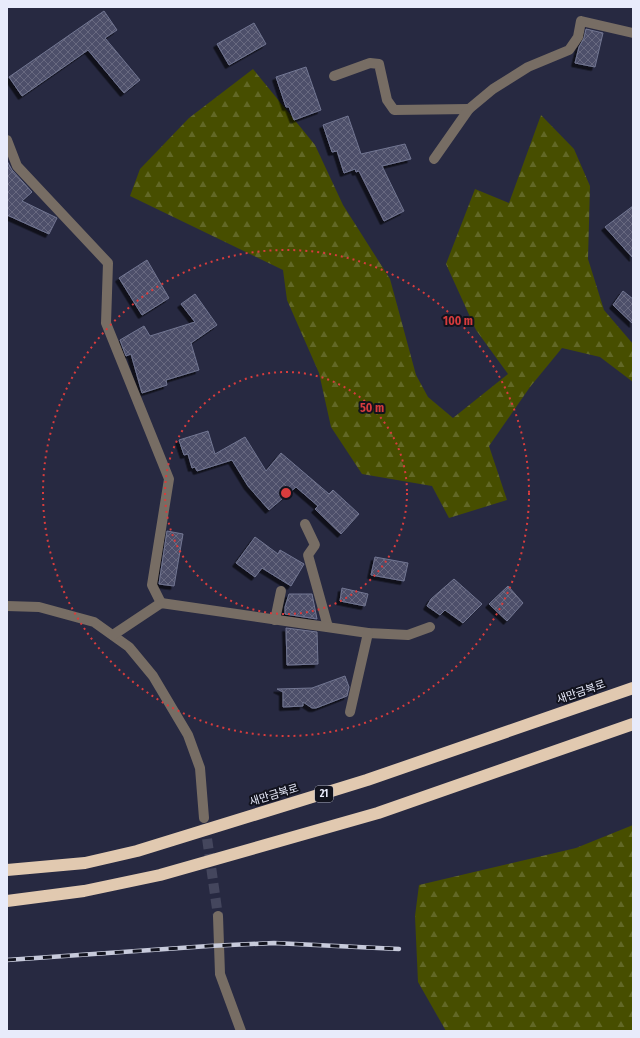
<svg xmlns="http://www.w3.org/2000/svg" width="640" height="1038" viewBox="0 0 640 1038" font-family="'Fira Sans Condensed','Noto Sans KR',sans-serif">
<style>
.forest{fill:url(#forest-firs)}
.building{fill:url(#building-cross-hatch);stroke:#727692;filter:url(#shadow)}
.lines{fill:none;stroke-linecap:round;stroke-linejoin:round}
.minor-tunnel{stroke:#44465d;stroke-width:10;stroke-dasharray:10 5;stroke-linecap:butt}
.minor{stroke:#776d64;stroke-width:10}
.highway{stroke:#e1c9b0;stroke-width:12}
.rail-casing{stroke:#c7cadb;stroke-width:4.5}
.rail{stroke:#12131e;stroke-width:3;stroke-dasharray:9;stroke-linecap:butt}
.ring{fill:none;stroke:#d83c3d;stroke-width:2;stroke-dasharray:2 4}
.labels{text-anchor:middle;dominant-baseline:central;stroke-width:4;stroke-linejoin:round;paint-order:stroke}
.shield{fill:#12131e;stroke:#a8aab9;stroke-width:1}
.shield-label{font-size:10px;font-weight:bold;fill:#e8ebfb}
.street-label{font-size:11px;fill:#e8ebfb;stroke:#12131e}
.centre{fill:#d83c3d;stroke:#12131e;stroke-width:2}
.ring-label{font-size:12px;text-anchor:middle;font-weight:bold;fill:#d83c3d;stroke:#12131e;stroke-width:4;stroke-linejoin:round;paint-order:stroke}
</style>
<defs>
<pattern id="forest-firs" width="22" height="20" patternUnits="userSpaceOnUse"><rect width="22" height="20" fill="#474e00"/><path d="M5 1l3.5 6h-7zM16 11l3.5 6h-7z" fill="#626826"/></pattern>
<pattern id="building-cross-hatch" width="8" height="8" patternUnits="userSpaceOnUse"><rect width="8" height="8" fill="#4d506a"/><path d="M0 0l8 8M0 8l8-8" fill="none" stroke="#676980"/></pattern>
<filter id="shadow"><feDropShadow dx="-3.5" dy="3.5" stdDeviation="0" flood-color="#0009"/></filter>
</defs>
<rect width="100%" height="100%" fill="#272941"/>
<g class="forest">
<path d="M 253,69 L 315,145 L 343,205 L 390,279 L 416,375 L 428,397 L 453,418 L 508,374 L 476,330 L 446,264 L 475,189 L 509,203 L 541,115 L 574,149 L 590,186 L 588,259 L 604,310 L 633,344 L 633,382 L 600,357 L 562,348 L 530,387 L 489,446 L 507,500 L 449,518 L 432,486 L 362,474 L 331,427 L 319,373 L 287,300 L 283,270 L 130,196 L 140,169 L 189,118 Z"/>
<path d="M 633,825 L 633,1031 L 446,1031 L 418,982 L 415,916 L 419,885 L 576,848 Z"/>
</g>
<g class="building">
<path d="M 104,11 L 117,30 L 105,38 L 140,80 L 124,93 L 88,50 L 22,96 L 9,77 Z"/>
<path d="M 254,23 L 266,44 L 229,65 L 217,44 Z"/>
<path d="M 586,29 L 603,33 L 595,67 L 575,63 L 579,47 L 584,38 Z"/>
<path d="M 306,67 L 321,110 L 294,120 L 289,107 L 286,107 L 276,77 Z"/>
<path d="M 348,116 L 361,154 L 405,144 L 411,159 L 382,166 L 404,211 L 384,221 L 359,171 L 356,172 L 355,169 L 344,173 L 337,151 L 332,152 L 323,125 Z"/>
<path d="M 7,161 L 12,170 L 32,192 L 22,201 L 57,218 L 49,234 L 7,215 Z"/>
<path d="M 633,206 L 633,258 L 605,227 Z"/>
<path d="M 147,260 L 169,298 L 142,315 L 119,278 Z"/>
<path d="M 623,291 L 633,299 L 633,324 L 613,305 Z"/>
<path d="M 195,294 L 217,325 L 191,343 L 199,370 L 166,380 L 167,385 L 142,393 L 131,354 L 126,356 L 120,340 L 144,326 L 150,336 L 195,322 L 181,304 Z"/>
<path d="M 208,431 L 215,454 L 245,437 L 266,471 L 281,453 L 329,494 L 333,490 L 359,514 L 341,534 L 315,509 L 318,506 L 296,487 L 269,510 L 248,486 L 232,460 L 197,471 L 195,467 L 192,468 L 188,454 L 184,455 L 179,440 Z"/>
<path d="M 167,531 L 183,534 L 174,586 L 159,584 Z"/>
<path d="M 255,537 L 278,554 L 280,550 L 304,564 L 291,586 L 262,568 L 255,577 L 236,563 Z"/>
<path d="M 375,557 L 408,563 L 404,581 L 371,575 Z"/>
<path d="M 454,579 L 482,604 L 463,623 L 445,610 L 440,615 L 427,606 L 431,599 Z"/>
<path d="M 508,586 L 523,603 L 507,621 L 489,604 Z"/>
<path d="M 342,588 L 368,594 L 365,606 L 340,601 Z"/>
<path d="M 289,594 L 312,594 L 317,619 L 285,614 L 285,607 Z"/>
<path d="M 286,628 L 317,632 L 318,664 L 287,665 Z"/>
<path d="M 345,676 L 349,687 L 347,696 L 316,708 L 312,708 L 303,702 L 303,706 L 283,707 L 283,692 L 277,689 L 312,688 Z"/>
</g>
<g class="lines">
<path class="minor-tunnel" d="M 205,824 L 218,916"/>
<g class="minor">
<path d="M 334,76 L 370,63 L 379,64 L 387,100 L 394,110 L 469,109"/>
<path d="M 7,140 L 17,166 L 108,263 L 106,323 L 169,479 L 152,585 L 161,603"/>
<path d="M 434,159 L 469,109 L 493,89 L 528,67 L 569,50 L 578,37 L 581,21 L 633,33"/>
<path d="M 305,524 L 315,545 L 308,555 L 328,627"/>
<path d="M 7,606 L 39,607 L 94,622 L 129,647 L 153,676 L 188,735 L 200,768 L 204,818"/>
<path d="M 275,620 L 281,591"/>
<path d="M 113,635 L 161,603 L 368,633 L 408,635 L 430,627"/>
<path d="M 350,712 L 368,633"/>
<path d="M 218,916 L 220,974 L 241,1031"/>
</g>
<g class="highway">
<path d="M 7,870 L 85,863 L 137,851 L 367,780 L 633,688"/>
<path d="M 7,901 L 84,891 L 160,875 L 378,813 L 633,724"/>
</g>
<defs>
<path id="rail" d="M 7,960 L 209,946 L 274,943 L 399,949"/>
</defs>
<use href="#rail" class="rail-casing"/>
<use href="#rail" class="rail"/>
</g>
<g class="ring">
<circle cx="286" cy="493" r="121"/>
<circle cx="286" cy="493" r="243"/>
</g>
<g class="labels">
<rect class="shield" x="315" y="786" width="18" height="16" rx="3"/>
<g class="shield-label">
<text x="324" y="794">21</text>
</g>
<g class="street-label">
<text transform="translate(581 692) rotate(-19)">새만금북로</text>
<text transform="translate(274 795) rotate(-17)">새만금북로</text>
</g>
</g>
<circle cx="286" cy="493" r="6" class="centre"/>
<g class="ring-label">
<text x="458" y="325">100 m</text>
<text x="372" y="412">50 m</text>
</g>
<rect width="640" height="1038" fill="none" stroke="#e8ebfb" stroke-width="16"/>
</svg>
